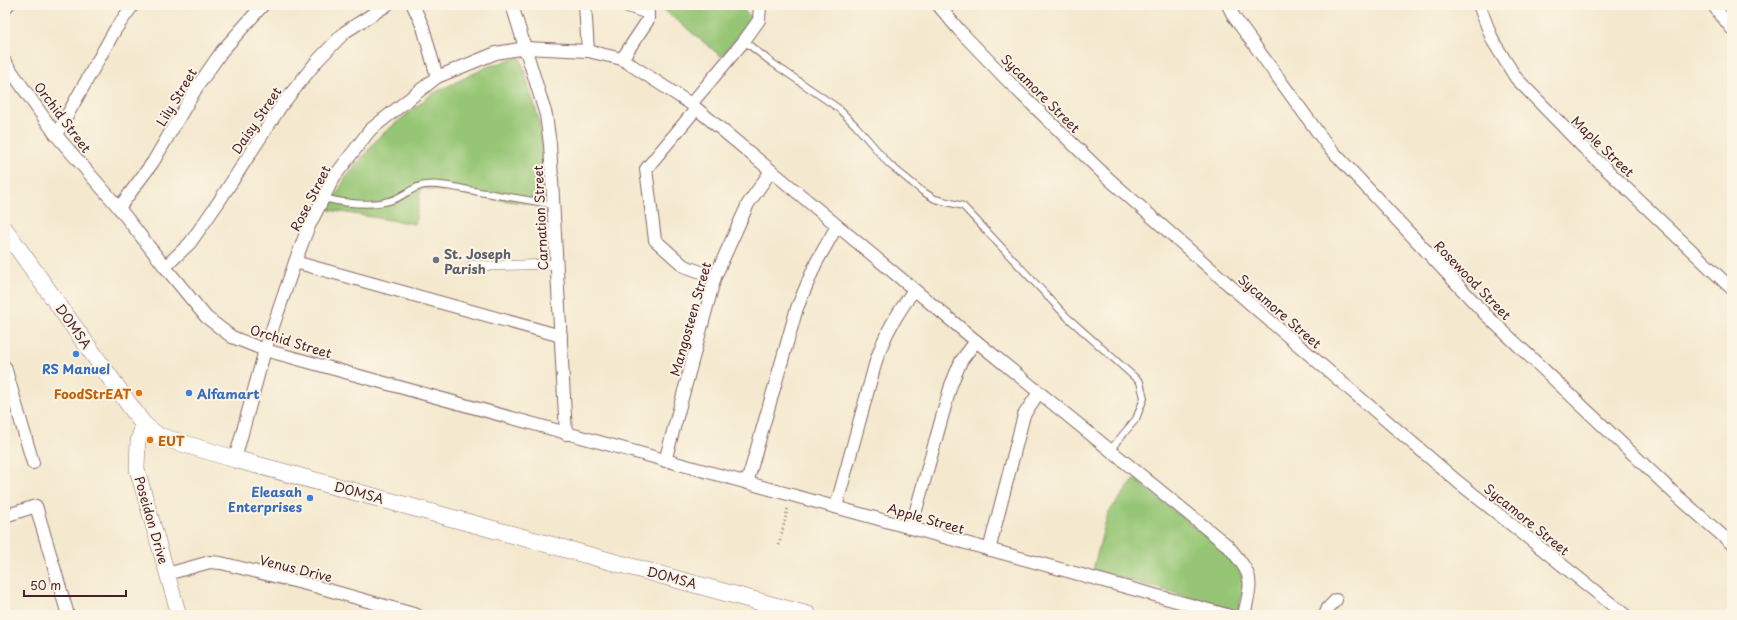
<svg xmlns="http://www.w3.org/2000/svg" width="1737" height="620" viewBox="0 0 1737 620" font-family="'Playpen Sans',sans-serif">
<style>
.green{fill:#96c675;stroke:#707250}
.lines{fill:none;stroke-linecap:round;stroke-linejoin:round}
.service-casing{stroke:#866664;stroke-width:8}
.pedestrian-casing{stroke:#866664;stroke-width:10}
.minor-casing{stroke:#866664;stroke-width:14}
.tertiary-casing{stroke:#866664;stroke-width:16}
.secondary-casing{stroke:#866664;stroke-width:18}
.path{stroke:#866664;stroke-width:2.5;stroke-dasharray:1 3;stroke-linecap:butt}
.service{stroke:#fff;stroke-width:6}
.pedestrian{stroke:#fff;stroke-width:9}
.minor{stroke:#fff;stroke-width:12}
.tertiary{stroke:#fff;stroke-width:15}
.secondary{stroke:#fff;stroke-width:17}
.worship-dot{fill:#6b7280;stroke:#fcf5e5;stroke-width:1.5}
.shop-dot{fill:#3f7fe0;stroke:#fcf5e5;stroke-width:1.5}
.food-dot{fill:#e8710a;stroke:#fcf5e5;stroke-width:1.5}
.labels{text-anchor:middle;dominant-baseline:central;stroke-width:4;stroke-linejoin:round;paint-order:stroke}
.street-label{font-size:13px;fill:#4a1f2b;stroke:#fcf5e5}
.worship-label{font-size:13px;font-weight:bold;fill:#5b616d;stroke:#fcf5e5;text-anchor:start}
.shop-label{font-size:13px;font-weight:bold;fill:#366cbe;stroke:#fcf5e5}
.food-label{font-size:13px;font-weight:bold;fill:#c56008;stroke:#fcf5e5;text-anchor:end}
</style>
<rect width="100%" height="100%" fill="#fcf5e5"/>
<filter id="ink" filterUnits="userSpaceOnUse"><feTurbulence type="fractalNoise" baseFrequency=".025" numOctaves="2"/><feDisplacementMap in="SourceGraphic" scale="8" xChannelSelector="R" yChannelSelector="G"/><feConvolveMatrix kernelMatrix="1 2 1 2 8 2 1 2 1" color-interpolation-filters="sRGB"/></filter>
<filter id="wash" filterUnits="userSpaceOnUse"><feTurbulence type="fractalNoise" baseFrequency=".012" numOctaves="4" result="noise"/><feDisplacementMap in="SourceGraphic" scale="16" xChannelSelector="R" yChannelSelector="G"/><feGaussianBlur stdDeviation="0.9" result="paint"/><feColorMatrix in="noise" values="0 0 0 0 0 0 0 0 0 0 0 0 0 0 0 0 0 1.4 0 .05"/><feComposite in="paint" operator="in"/></filter>
<g filter="url(#wash)">
<rect width="100%" height="100%" fill="#f4e9cf"/>
<g class="green">
<path d="M 658,5 L 737,5 L 752,17 L 722,57 Z"/>
<path d="M 520,57 L 538,117 L 545,162 L 549,207 L 421,188 L 415,224 L 329,210 L 345,179 L 379,137 L 432,94 L 487,67 Z"/>
<path d="M 1135,479 L 1223,550 L 1240,572 L 1244,586 L 1238,611 L 1093,570 L 1108,513 Z"/>
</g>
</g>
<g filter="url(#ink)">
<g class="lines">
<defs>
<g id="service">
<path d="M 744,41 L 771,62 L 838,108 L 856,126 L 889,164 L 922,191 L 935,199 L 963,206 L 1067,317 L 1140,382 L 1144,398 L 1136,419 L 1110,450"/>
<path d="M 323,198 C 344,203 373,208 395,199 C 405,195 414,186 425,185 C 442,183 462,189 479,192 C 504,196 529,200 554,205"/>
</g>
<path id="pedestrian" d="M 472,265 L 490,266 L 557,264"/>
<g id="minor">
<path d="M 413,5 L 423,27 L 437,77"/>
<path d="M 512,5 L 546,115 L 550,144 L 566,434"/>
<path d="M 585,5 L 588,51"/>
<path d="M 938,5 L 959,30 L 1010,83 L 1110,180 L 1262,314 L 1458,482 L 1625,615"/>
<path d="M 1228,5 L 1234,17 L 1327,145 L 1485,314 L 1675,494 L 1732,544"/>
<path d="M 1479,5 L 1493,41 L 1516,78 L 1584,148 L 1732,289"/>
<path d="M 1713,5 L 1732,29"/>
<path d="M 5,8 L 8,5"/>
<path d="M 622,59 L 648,20 L 648,13 L 625,5"/>
<path d="M 5,62 L 56,135 L 119,208 L 165,267 L 206,317 L 232,337 L 265,350 L 1227,615"/>
<path d="M 691,104 L 744,41 L 759,20 L 760,5"/>
<path d="M 696,109 L 646,169 L 655,240 L 684,266 L 715,277"/>
<path d="M 56,135 L 115,30 L 133,5"/>
<path d="M 119,208 L 153,162 L 197,87 L 222,51 L 263,5"/>
<path d="M 295,262 L 561,336"/>
<path d="M 165,267 L 190,243 L 218,203 L 281,106 L 317,61 L 345,32 L 387,5"/>
<path d="M 5,367 L 33,463"/>
<path d="M 235,459 L 265,350 L 295,262 L 308,228 L 334,177 L 370,130 L 437,77 L 496,53 L 525,48 L 588,51 L 622,59 L 691,104 L 976,341 L 1228,546 C 1253,576 1253,577 1244,615"/>
<path d="M 665,461 L 715,277 L 748,204 L 771,171"/>
<path d="M 747,483 L 797,308 L 816,263 L 837,226"/>
<path d="M 836,507 L 876,361 C 885,333 897,314 914,290"/>
<path d="M 5,516 L 36,506 L 68,615"/>
<path d="M 911,528 L 951,385 L 961,361 L 976,341"/>
<path d="M 989,550 L 1024,415 L 1039,392"/>
<path d="M 167,574 L 210,562 L 221,563 L 318,587 L 417,615"/>
<path d="M 1325,615 L 1328,608 L 1336,600"/>
</g>
<path id="tertiary" d="M 143,424 L 138,441 L 137,469 L 179,615"/>
<path id="secondary" d="M 5,230 L 143,424 L 158,436 L 235,459 L 808,615"/>
</defs>
<use href="#service" class="service-casing"/>
<use href="#pedestrian" class="pedestrian-casing"/>
<use href="#minor" class="minor-casing"/>
<use href="#tertiary" class="tertiary-casing"/>
<use href="#secondary" class="secondary-casing"/>
<path class="path" d="M 779,545 L 788,507"/>
<use href="#service" class="service"/>
<use href="#pedestrian" class="pedestrian"/>
<use href="#minor" class="minor"/>
<use href="#tertiary" class="tertiary"/>
<use href="#secondary" class="secondary"/>
</g>
</g>
<circle class="worship-dot" cx="436" cy="260" r="4"/>
<g class="shop-dot">
<circle cx="76" cy="354" r="4"/>
<circle cx="189" cy="393" r="4"/>
<circle cx="310" cy="498" r="4"/>
</g>
<g class="food-dot">
<circle cx="139" cy="393" r="4"/>
<circle cx="150" cy="440" r="4"/>
</g>
<g class="labels">
<g class="street-label">
<text transform="translate(1041 93) rotate(45)">Sycamore Street</text>
<text transform="translate(176 97) rotate(-59)">Lily Street</text>
<text transform="translate(63 117) rotate(53)">Orchid Street</text>
<text transform="translate(256 120) rotate(-56)">Daisy Street</text>
<text transform="translate(1603 146) rotate(44)">Maple Street</text>
<text transform="translate(310 198) rotate(-63)">Rose Street</text>
<text transform="translate(540 218) rotate(-93)">Carnation Street</text>
<text transform="translate(1473 280) rotate(46)">Rosewood Street</text>
<text transform="translate(1280 311) rotate(41)">Sycamore Street</text>
<text transform="translate(690 319) rotate(-74)">Mangosteen Street</text>
<text transform="translate(74 326) rotate(55)">DOMSA</text>
<text transform="translate(291 341) rotate(17)">Orchid Street</text>
<text transform="translate(359 492) rotate(15)">DOMSA</text>
<text transform="translate(926 518) rotate(16)">Apple Street</text>
<text transform="translate(1527 519) rotate(39)">Sycamore Street</text>
<text transform="translate(152 520) rotate(74)">Poseidon Drive</text>
<text transform="translate(296 568) rotate(14)">Venus Drive</text>
<text transform="translate(672 577) rotate(15)">DOMSA</text>
</g>
<g class="worship-label">
<text x="444" y="253">St. Joseph<tspan x="444" dy="15">Parish</tspan></text>
</g>
<g class="shop-label">
<text x="76" y="368">RS Manuel</text>
<text x="197" y="393" text-anchor="start">Alfamart</text>
<text x="302" y="491" text-anchor="end">Eleasah<tspan x="302" dy="15">Enterprises</tspan></text>
</g>
<g class="food-label">
<text x="131" y="393">FoodStrEAT</text>
<text x="158" y="440" text-anchor="start">EUT</text>
</g>
</g>
<rect width="1737" height="620" fill="none" stroke="#fcf5e5" stroke-width="20"/>
<path d="M24 590v6h102v-6" fill="none" stroke="#4a1f2b" stroke-width="2"/>
<text x="30" y="590" font-size="12" fill="#4a1f2b" stroke="#fcf5e5" stroke-width="3" paint-order="stroke">50 m</text>
</svg>
